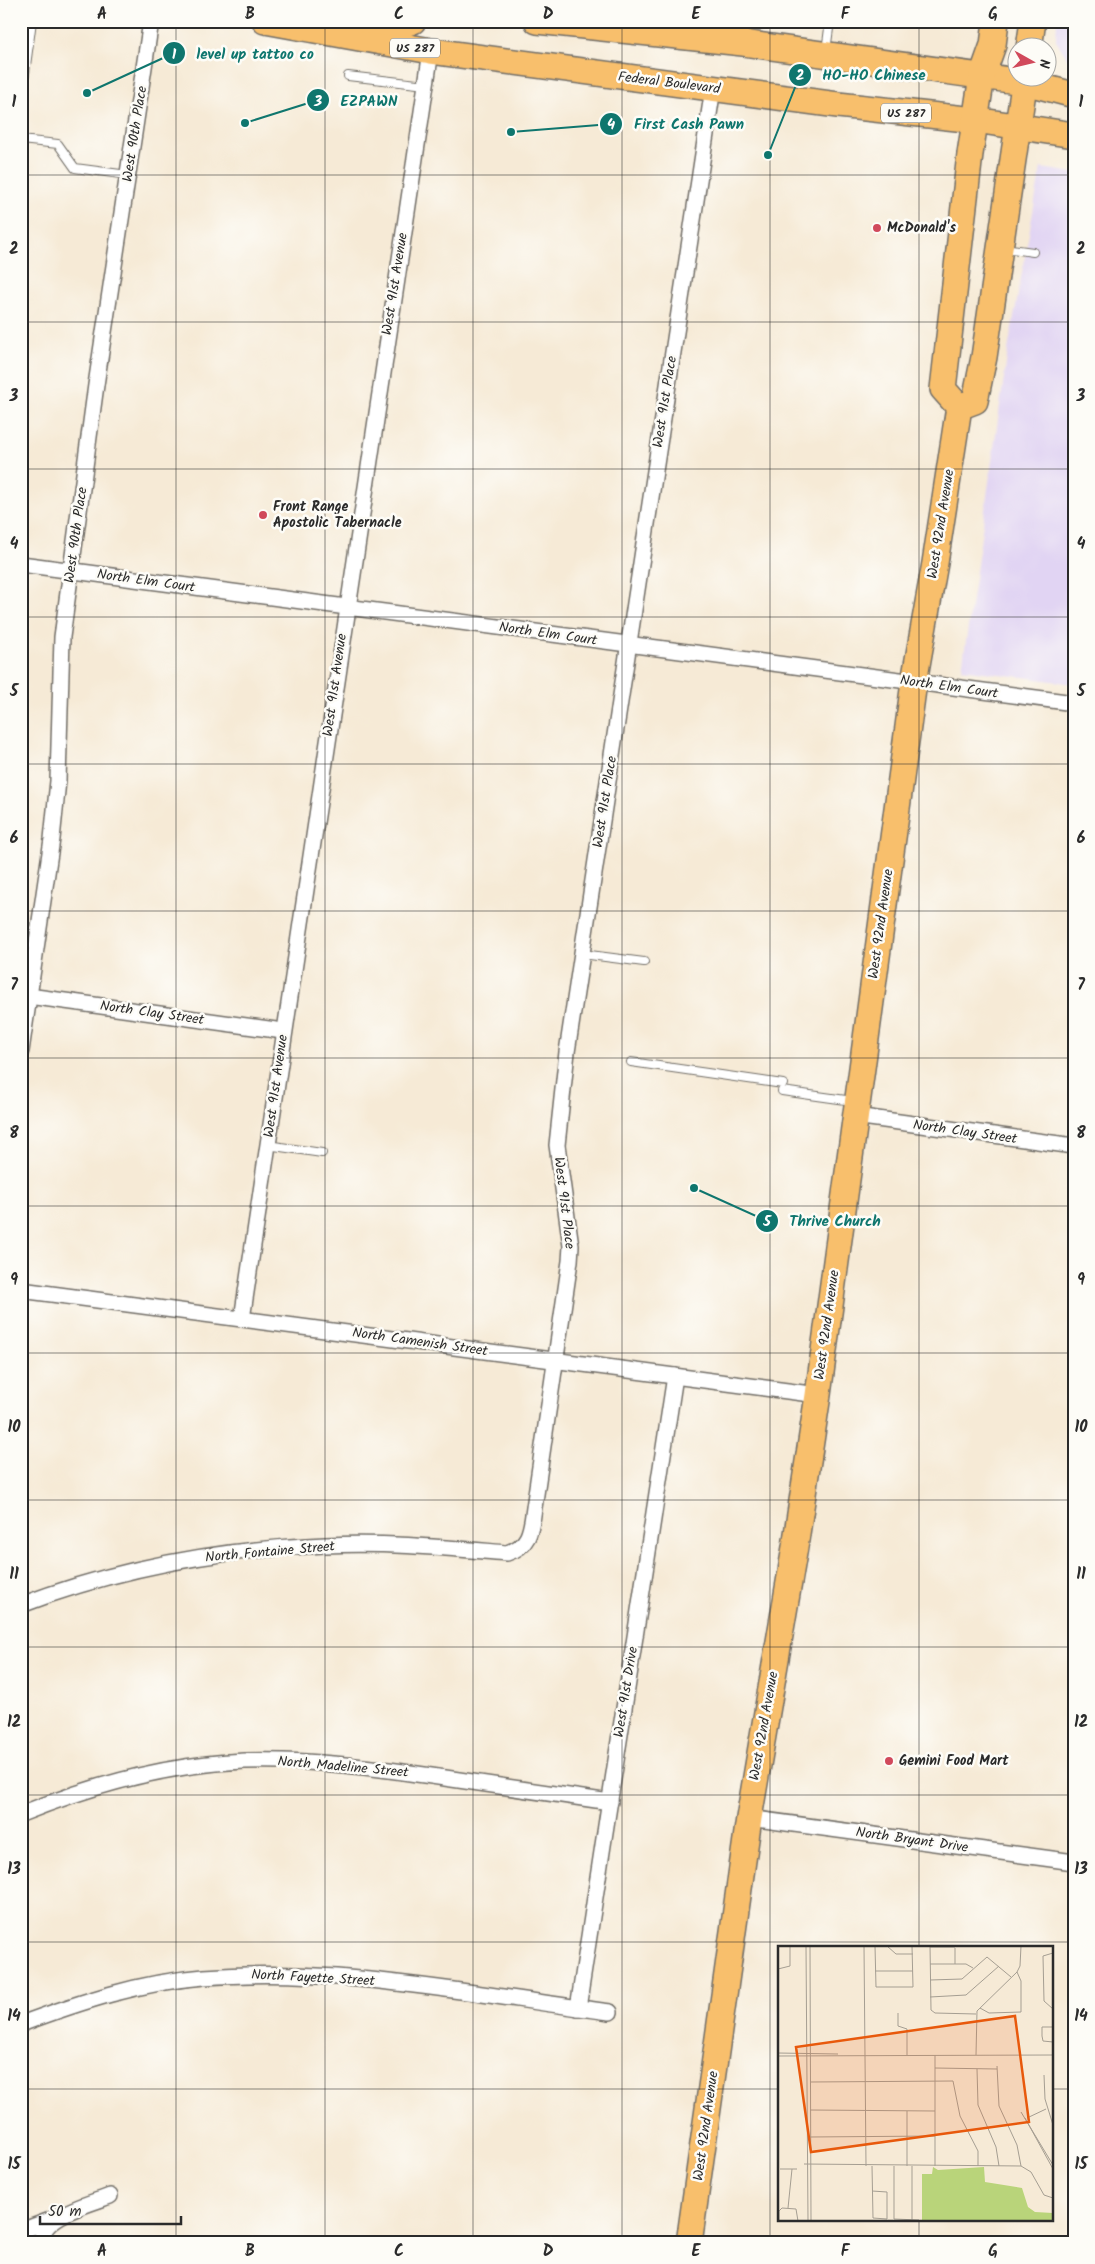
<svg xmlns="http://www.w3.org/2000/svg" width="1095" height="2264" viewBox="0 0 1095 2264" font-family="Kalam,sans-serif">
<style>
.built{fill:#e1d4f3}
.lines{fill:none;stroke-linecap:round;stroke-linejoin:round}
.service-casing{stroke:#726e67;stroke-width:10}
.minor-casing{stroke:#726e67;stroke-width:18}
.primary-casing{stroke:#726e67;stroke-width:28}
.service{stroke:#fff;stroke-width:8}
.minor{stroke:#fff;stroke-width:15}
.primary{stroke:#f8bf6c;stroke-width:25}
.grid{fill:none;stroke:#2b2b2b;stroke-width:1;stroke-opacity:0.55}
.poi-dot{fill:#d1495b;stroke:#fdfcf7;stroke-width:2}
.labels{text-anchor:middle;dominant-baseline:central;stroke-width:5;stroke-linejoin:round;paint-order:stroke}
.shield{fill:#fdfcf7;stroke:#6a6a68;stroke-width:1}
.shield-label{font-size:12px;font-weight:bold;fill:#2b2b2b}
.street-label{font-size:14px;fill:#2b2b2b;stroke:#fdfcf7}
.poi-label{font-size:14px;font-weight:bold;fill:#2b2b2b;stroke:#fdfcf7;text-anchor:start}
.inset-road{fill:none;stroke:#a59e92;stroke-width:1}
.view{fill:#e8590c;fill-opacity:0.15;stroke:#e8590c;stroke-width:2.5}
.inset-edge{fill:none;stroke:#2b2b2b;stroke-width:2.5}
.leader{fill:none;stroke:#0f766e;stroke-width:2}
.callout-dot{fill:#0f766e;stroke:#fdfcf7;stroke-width:2}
.mark-label{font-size:15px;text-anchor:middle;font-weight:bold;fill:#fff}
.callout-label{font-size:15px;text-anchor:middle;font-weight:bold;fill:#0f766e;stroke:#fdfcf7;stroke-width:5;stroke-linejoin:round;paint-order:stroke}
.neatline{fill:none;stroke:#2b2b2b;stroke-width:2}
.grid-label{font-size:16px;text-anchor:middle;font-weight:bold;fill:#2b2b2b}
</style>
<rect width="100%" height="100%" fill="#fdfcf7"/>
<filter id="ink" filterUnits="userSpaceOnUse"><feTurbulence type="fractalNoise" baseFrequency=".02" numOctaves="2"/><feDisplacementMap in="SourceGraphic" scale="10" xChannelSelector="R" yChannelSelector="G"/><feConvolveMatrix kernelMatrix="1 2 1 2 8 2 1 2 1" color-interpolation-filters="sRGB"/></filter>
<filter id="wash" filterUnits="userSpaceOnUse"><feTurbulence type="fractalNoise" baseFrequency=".0096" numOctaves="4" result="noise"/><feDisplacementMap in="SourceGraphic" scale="20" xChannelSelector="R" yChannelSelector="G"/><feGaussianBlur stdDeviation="1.12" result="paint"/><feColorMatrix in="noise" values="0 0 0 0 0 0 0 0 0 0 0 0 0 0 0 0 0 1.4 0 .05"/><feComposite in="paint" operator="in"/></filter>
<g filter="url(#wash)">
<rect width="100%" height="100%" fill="#f6ead6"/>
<g class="built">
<path d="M 1057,21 L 1074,21 L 1074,64 L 1070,63 L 1056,40 Z"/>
<path d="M 1041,168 L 1074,173 L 1074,684 L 962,669 L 1008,350 Z"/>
</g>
</g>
<g filter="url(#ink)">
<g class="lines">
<defs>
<g id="service">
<path d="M 826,51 L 830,21"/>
<path d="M 348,76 L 426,85"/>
<path d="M 21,103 L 32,21"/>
<path d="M 21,140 L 58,144 L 75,168 L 128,175"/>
<path d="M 1004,248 L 1033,252"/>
<path d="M 582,954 L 644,962"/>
<path d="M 631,1062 L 783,1084"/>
<path d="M 782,1091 L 853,1101"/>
<path d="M 267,1145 L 322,1153"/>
</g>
<g id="minor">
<path d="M 21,564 L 1074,703"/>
<path d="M 21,995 L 283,1031"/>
<path d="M 21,1051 L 52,839 L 58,781 L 62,637 L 96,385 L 151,21"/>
<path d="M 855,1116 L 1074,1146"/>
<path d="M 21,1290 L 818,1395"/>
<path d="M 242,1319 L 431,51"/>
<path d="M 21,1605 C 118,1568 222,1549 325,1545 C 386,1542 447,1548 507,1553 C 533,1545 531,1525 535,1501 L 570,1261 L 571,1246 L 557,1145 L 567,1052 L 713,88"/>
<path d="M 21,1814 C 93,1785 167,1764 245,1761 C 312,1759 378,1768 445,1778 C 500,1786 555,1794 610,1802"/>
<path d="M 749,1818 L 1074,1862"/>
<path d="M 578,2008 L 675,1376"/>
<path d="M 21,2024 C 80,2002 141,1982 204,1977 C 340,1966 476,1995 610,2012"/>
<path d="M 21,2231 L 53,2219"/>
<path d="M 42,2243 C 38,2216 90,2204 110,2196"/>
</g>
<g id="primary">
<path d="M 265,21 L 431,51 L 838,105 L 975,120 L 1074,135"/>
<path d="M 368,21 L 402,25 L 413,21"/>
<path d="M 537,21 L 743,43 L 1024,82 L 1074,95"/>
<path d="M 1029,48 L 1033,21"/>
<path d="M 959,407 L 975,401 L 984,357 L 1025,78"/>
<path d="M 689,2243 L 749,1818 L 795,1547 L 818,1395 L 914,682 L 935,563 L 959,407 L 943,389 L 970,154 L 982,76 L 993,45 L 996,21"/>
</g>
</defs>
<use href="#service" class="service-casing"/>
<use href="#minor" class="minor-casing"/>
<use href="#primary" class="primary-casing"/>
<use href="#service" class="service"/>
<use href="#minor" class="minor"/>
<use href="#primary" class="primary"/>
</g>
</g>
<path class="grid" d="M 176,21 L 176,2243M 325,21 L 325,2243M 473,21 L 473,2243M 622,21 L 622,2243M 770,21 L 770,2243M 919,21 L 919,1948M 21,175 L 1074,175M 21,322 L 1074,322M 21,469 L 1074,469M 21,617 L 1074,617M 21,764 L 1074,764M 21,911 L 1074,911M 21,1058 L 1074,1058M 21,1206 L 1074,1206M 21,1353 L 1074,1353M 21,1500 L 1074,1500M 21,1647 L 1074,1647M 21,1795 L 1074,1795M 21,1942 L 1074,1942M 21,2089 L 779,2089M 1051,2089 L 1074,2089M 919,2220 L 919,2243"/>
<g class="poi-dot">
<circle cx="877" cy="228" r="5"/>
<circle cx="263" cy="515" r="5"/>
<circle cx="889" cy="1761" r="5"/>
</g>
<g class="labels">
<g class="shield">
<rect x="390" y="38.5" width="50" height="19" rx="4"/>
<rect x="881" y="103.5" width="50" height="19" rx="4"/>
</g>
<g class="shield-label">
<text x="415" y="48">US 287</text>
<text x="906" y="113">US 287</text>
</g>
<g class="street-label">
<text transform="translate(669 83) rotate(7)">Federal Boulevard</text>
<text transform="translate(135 134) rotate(-81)">West 90th Place</text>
<text transform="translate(395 284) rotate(-81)">West 91st Avenue</text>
<text transform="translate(665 402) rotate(-81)">West 91st Place</text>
<text transform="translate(941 524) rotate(-81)">West 92nd Avenue</text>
<text transform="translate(76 535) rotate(-82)">West 90th Place</text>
<text transform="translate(146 581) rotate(8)">North Elm Court</text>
<text transform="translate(548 634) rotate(8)">North Elm Court</text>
<text transform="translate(335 685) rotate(-82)">West 91st Avenue</text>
<text transform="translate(949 687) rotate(8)">North Elm Court</text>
<text transform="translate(605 802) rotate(-81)">West 91st Place</text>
<text transform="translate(881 924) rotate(-82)">West 92nd Avenue</text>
<text transform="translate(152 1013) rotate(8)">North Clay Street</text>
<text transform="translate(276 1086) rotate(-82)">West 91st Avenue</text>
<text transform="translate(965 1132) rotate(8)">North Clay Street</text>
<text transform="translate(564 1203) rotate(83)">West 91st Place</text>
<text transform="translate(827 1325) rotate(-82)">West 92nd Avenue</text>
<text transform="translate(420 1342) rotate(8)">North Camenish Street</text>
<text transform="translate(270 1552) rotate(-5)">North Fontaine Street</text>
<text transform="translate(626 1692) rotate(-81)">West 91st Drive</text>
<text transform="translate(764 1726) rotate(-80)">West 92nd Avenue</text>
<text transform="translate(343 1767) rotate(5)">North Madeline Street</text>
<text transform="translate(912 1840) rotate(8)">North Bryant Drive</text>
<text transform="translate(313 1978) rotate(3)">North Fayette Street</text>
<text transform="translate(706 2126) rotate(-82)">West 92nd Avenue</text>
</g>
<g class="poi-label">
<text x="887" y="228">McDonald's</text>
<text x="273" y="507">Front Range<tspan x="273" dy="16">Apostolic Tabernacle</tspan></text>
<text x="899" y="1761">Gemini Food Mart</text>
</g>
</g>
<g transform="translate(778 1946)">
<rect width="275" height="275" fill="#f6ead6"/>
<path d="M 155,221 L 160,224 L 206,221 L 207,236 L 244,242 L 250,261 L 257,266 L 275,267 L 275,275 L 144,275 L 144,228 L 154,228 Z" fill="#b9d47a"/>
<path class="inset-road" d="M 28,0 L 30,275M 32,0 L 33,275M 86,0 L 88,220M 97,0 L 98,41 L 135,41 L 134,0M 109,0 L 118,8 L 135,8M 152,0 L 153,64 L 157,67 L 198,68M 152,1 L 177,1M 177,2 L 177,18M 275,7 L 265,10 L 266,55 L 275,63M 152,18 L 188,18 L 195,22M 0,23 L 12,20 L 12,0M 97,25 L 135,25M 152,34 L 184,33 L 209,11 L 233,31M 152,51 L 188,49 L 221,20M 202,62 L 211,67 L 243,66 L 243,35 L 239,26M 120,67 L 120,80 L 129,83 L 129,109M 275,81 L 264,81 L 264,90 L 265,95 L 275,96M 0,107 L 60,108M 157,109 L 157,220M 198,109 L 199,65 L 239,26 L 242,20 L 243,0M 0,110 L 275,109M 219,120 L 221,160 L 239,199 L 243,220M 157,122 L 219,123M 199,123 L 200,159 L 218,201 L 221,220M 266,129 L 267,153 L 275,179M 32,136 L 175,135 L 182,170 L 200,205 L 200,220M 32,164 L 157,165M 129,165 L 129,220M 243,166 L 275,219M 247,172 L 275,223M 249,172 L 268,163M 32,191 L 157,190M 26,218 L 243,220 L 253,226 L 266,249 L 275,252M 94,220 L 95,272 L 109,273 L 109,246 L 94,245M 116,220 L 116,273 L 141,274M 134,220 L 134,274M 2,223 L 19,223M 10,262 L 14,223M 1,275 L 1,265 L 4,262 L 18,263 L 20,275"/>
<path class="view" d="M 237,70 L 251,176 L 33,206 L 18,101 Z"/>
<rect width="275" height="275" class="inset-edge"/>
</g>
<path class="leader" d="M87 93L174 53M768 155L800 75M245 123L318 100M511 132L611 124M694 1188L767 1221"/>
<g class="callout-dot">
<circle cx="87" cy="93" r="5"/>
<circle cx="768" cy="155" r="5"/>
<circle cx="245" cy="123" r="5"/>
<circle cx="511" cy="132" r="5"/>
<circle cx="694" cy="1188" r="5"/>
<circle cx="174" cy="53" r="12"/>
<circle cx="800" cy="75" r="12"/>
<circle cx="318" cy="100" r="12"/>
<circle cx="611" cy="124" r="12"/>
<circle cx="767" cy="1221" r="12"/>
</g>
<g class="mark-label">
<text x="174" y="59">1</text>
<text x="800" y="80">2</text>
<text x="318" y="106">3</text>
<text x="611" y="129">4</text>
<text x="767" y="1226">5</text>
</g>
<g class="callout-label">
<text x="255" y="59">level up tattoo co</text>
<text x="874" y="80">HO-HO Chinese</text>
<text x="369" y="106">EZPAWN</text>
<text x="689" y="129">First Cash Pawn</text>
<text x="835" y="1226">Thrive Church</text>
</g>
<rect width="1095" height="2264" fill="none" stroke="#fdfcf7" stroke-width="55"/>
<g transform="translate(1032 62) rotate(98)"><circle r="24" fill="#fdfcf7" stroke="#a9a8a5"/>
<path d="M0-4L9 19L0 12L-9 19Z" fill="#d1495b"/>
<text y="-8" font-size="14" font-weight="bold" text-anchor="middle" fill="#2b2b2b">N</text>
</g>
<path d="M40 2216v8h141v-8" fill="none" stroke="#2b2b2b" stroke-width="2.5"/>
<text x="48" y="2216" font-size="15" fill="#2b2b2b" stroke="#fdfcf7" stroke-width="4" paint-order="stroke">50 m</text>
<rect x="28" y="28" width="1040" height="2208" class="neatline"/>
<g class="grid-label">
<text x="102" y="19">A</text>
<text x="250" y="19">B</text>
<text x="399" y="19">C</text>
<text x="548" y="19">D</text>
<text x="696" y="19">E</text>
<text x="845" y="19">F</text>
<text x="993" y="19">G</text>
<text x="14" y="107">1</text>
<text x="1081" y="107">1</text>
<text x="14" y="254">2</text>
<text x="1081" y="254">2</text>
<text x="14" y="401">3</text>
<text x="1081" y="401">3</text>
<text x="14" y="549">4</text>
<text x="1081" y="549">4</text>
<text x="14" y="696">5</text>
<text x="1081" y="696">5</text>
<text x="14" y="843">6</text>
<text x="1081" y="843">6</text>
<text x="14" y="990">7</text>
<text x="1081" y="990">7</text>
<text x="14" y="1138">8</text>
<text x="1081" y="1138">8</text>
<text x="14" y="1285">9</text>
<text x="1081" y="1285">9</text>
<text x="14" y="1432">10</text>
<text x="1081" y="1432">10</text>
<text x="14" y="1579">11</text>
<text x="1081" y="1579">11</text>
<text x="14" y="1727">12</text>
<text x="1081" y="1727">12</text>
<text x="14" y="1874">13</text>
<text x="1081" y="1874">13</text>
<text x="14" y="2021">14</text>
<text x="1081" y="2021">14</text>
<text x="14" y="2169">15</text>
<text x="1081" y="2169">15</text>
<text x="102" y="2256">A</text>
<text x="250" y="2256">B</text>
<text x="399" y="2256">C</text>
<text x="548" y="2256">D</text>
<text x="696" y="2256">E</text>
<text x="845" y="2256">F</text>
<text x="993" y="2256">G</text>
</g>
</svg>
